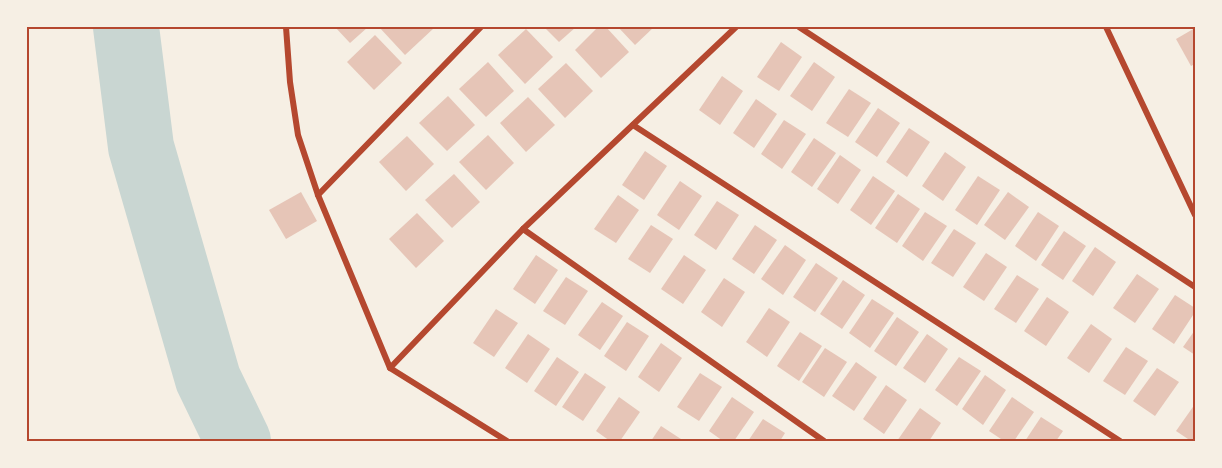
<svg xmlns="http://www.w3.org/2000/svg" width="1222" height="468" viewBox="0 0 1222 468" font-family="'Golos Text',sans-serif">
<style>
.lines{fill:none;stroke-linecap:round;stroke-linejoin:round}
.river{stroke:#c9d6d2;stroke-width:66}
.building{fill:#e6c5b7}
.minor{stroke:#b5482f;stroke-width:6}
.neatline{fill:none;stroke:#b5482f;stroke-width:2}
</style>
<rect width="100%" height="100%" fill="#f6efe4"/>
<g class="lines">
<path class="river" d="M 126,27 L 141,147 L 208,379 L 238,441"/>
</g>
<g class="building">
<path d="M 335,27 L 368,27 L 350,43 Z"/>
<path d="M 379,27 L 433,27 L 434,28 L 405,55 Z"/>
<path d="M 544,27 L 576,27 L 559,42 Z"/>
<path d="M 598,27 L 606,27 L 629,52 L 601,78 L 575,50 Z"/>
<path d="M 618,27 L 654,27 L 635,45 Z"/>
<path d="M 1195,28 L 1195,64 L 1191,66 L 1176,39 Z"/>
<path d="M 526,29 L 553,57 L 525,84 L 498,55 Z"/>
<path d="M 375,35 L 402,63 L 374,90 L 347,62 Z"/>
<path d="M 781,42 L 802,57 L 779,91 L 757,77 Z"/>
<path d="M 488,62 L 514,91 L 486,117 L 459,89 Z"/>
<path d="M 814,62 L 835,77 L 812,111 L 790,96 Z"/>
<path d="M 566,63 L 593,91 L 565,118 L 538,89 Z"/>
<path d="M 722,76 L 743,91 L 720,125 L 699,110 Z"/>
<path d="M 849,89 L 871,103 L 848,137 L 826,123 Z"/>
<path d="M 448,96 L 475,125 L 447,151 L 419,123 Z"/>
<path d="M 528,97 L 555,125 L 526,152 L 500,123 Z"/>
<path d="M 756,99 L 777,114 L 754,148 L 733,133 Z"/>
<path d="M 878,108 L 900,123 L 877,157 L 855,142 Z"/>
<path d="M 784,120 L 806,134 L 782,169 L 761,154 Z"/>
<path d="M 909,128 L 930,142 L 907,177 L 886,162 Z"/>
<path d="M 488,135 L 514,163 L 486,190 L 459,162 Z"/>
<path d="M 407,136 L 434,164 L 406,191 L 379,162 Z"/>
<path d="M 814,138 L 836,153 L 812,187 L 791,172 Z"/>
<path d="M 645,151 L 667,166 L 644,200 L 622,185 Z"/>
<path d="M 945,152 L 966,167 L 943,201 L 922,186 Z"/>
<path d="M 840,155 L 861,170 L 838,204 L 817,189 Z"/>
<path d="M 454,174 L 480,202 L 452,228 L 425,200 Z"/>
<path d="M 873,176 L 895,191 L 871,225 L 850,210 Z"/>
<path d="M 978,176 L 1000,190 L 977,225 L 955,210 Z"/>
<path d="M 680,181 L 702,196 L 679,230 L 657,215 Z"/>
<path d="M 301,192 L 317,221 L 286,239 L 269,210 Z"/>
<path d="M 1008,192 L 1029,207 L 1005,240 L 984,225 Z"/>
<path d="M 898,194 L 920,209 L 897,243 L 875,228 Z"/>
<path d="M 618,195 L 639,210 L 616,243 L 594,229 Z"/>
<path d="M 717,201 L 739,215 L 716,250 L 694,235 Z"/>
<path d="M 925,212 L 947,226 L 923,261 L 902,246 Z"/>
<path d="M 1038,212 L 1059,226 L 1036,261 L 1015,246 Z"/>
<path d="M 417,213 L 444,241 L 416,268 L 389,239 Z"/>
<path d="M 651,225 L 673,239 L 650,273 L 628,259 Z"/>
<path d="M 755,225 L 777,240 L 754,274 L 732,259 Z"/>
<path d="M 954,229 L 976,243 L 953,277 L 931,263 Z"/>
<path d="M 1064,231 L 1086,246 L 1063,280 L 1041,265 Z"/>
<path d="M 785,245 L 806,260 L 783,295 L 761,279 Z"/>
<path d="M 1095,247 L 1116,262 L 1093,296 L 1072,281 Z"/>
<path d="M 986,253 L 1007,267 L 984,301 L 963,287 Z"/>
<path d="M 536,255 L 558,270 L 535,304 L 513,289 Z"/>
<path d="M 684,255 L 706,270 L 683,304 L 661,289 Z"/>
<path d="M 816,263 L 838,278 L 815,312 L 793,297 Z"/>
<path d="M 1137,274 L 1159,289 L 1135,323 L 1113,308 Z"/>
<path d="M 1017,275 L 1039,289 L 1016,323 L 994,309 Z"/>
<path d="M 566,277 L 588,291 L 565,325 L 543,311 Z"/>
<path d="M 724,278 L 745,292 L 722,327 L 701,312 Z"/>
<path d="M 843,280 L 865,295 L 842,329 L 820,314 Z"/>
<path d="M 1175,295 L 1195,308 L 1195,312 L 1174,344 L 1152,329 Z"/>
<path d="M 1047,297 L 1069,312 L 1046,346 L 1024,331 Z"/>
<path d="M 872,299 L 894,313 L 870,348 L 849,333 Z"/>
<path d="M 602,302 L 623,316 L 600,350 L 578,335 Z"/>
<path d="M 769,308 L 790,322 L 767,357 L 746,342 Z"/>
<path d="M 496,309 L 518,323 L 494,357 L 473,343 Z"/>
<path d="M 897,317 L 919,332 L 896,366 L 874,351 Z"/>
<path d="M 627,322 L 649,336 L 626,371 L 604,356 Z"/>
<path d="M 1091,324 L 1112,339 L 1089,373 L 1067,358 Z"/>
<path d="M 1195,330 L 1195,355 L 1183,347 Z"/>
<path d="M 800,332 L 822,346 L 799,381 L 777,366 Z"/>
<path d="M 528,334 L 550,349 L 527,383 L 505,368 Z"/>
<path d="M 927,334 L 948,349 L 925,383 L 903,368 Z"/>
<path d="M 661,343 L 682,358 L 659,392 L 638,377 Z"/>
<path d="M 1126,347 L 1148,361 L 1125,395 L 1103,381 Z"/>
<path d="M 825,348 L 847,362 L 824,397 L 802,382 Z"/>
<path d="M 557,357 L 579,372 L 556,406 L 534,391 Z"/>
<path d="M 959,357 L 981,371 L 957,406 L 935,390 Z"/>
<path d="M 856,362 L 877,377 L 854,411 L 832,396 Z"/>
<path d="M 1157,368 L 1179,382 L 1155,416 L 1133,401 Z"/>
<path d="M 585,373 L 606,387 L 583,421 L 562,407 Z"/>
<path d="M 700,373 L 722,387 L 699,421 L 677,407 Z"/>
<path d="M 985,375 L 1006,390 L 983,425 L 962,409 Z"/>
<path d="M 886,385 L 907,400 L 884,434 L 863,419 Z"/>
<path d="M 619,397 L 640,412 L 620,441 L 610,441 L 596,431 Z"/>
<path d="M 732,397 L 754,412 L 734,441 L 723,441 L 709,431 Z"/>
<path d="M 1012,397 L 1034,412 L 1014,441 L 1004,441 L 989,431 Z"/>
<path d="M 1195,404 L 1195,441 L 1191,441 L 1176,431 Z"/>
<path d="M 920,408 L 941,423 L 929,441 L 897,441 Z"/>
<path d="M 1041,417 L 1063,431 L 1056,441 L 1025,441 Z"/>
<path d="M 763,419 L 785,433 L 780,441 L 748,441 Z"/>
<path d="M 661,426 L 684,441 L 651,441 Z"/>
</g>
<g class="lines">
<g class="minor">
<path d="M 286,27 L 290,82 L 298,135 L 318,195 L 390,368 L 507,441"/>
<path d="M 799,27 L 1195,287"/>
<path d="M 1106,27 L 1195,215"/>
<path d="M 633,125 L 1120,441"/>
<path d="M 318,195 L 481,27"/>
<path d="M 523,229 L 824,441"/>
<path d="M 390,368 L 523,229 L 736,27"/>
</g>
</g>
<rect width="1222" height="468" fill="none" stroke="#f6efe4" stroke-width="57"/>
<rect x="28" y="28" width="1166" height="412" class="neatline"/>
</svg>
